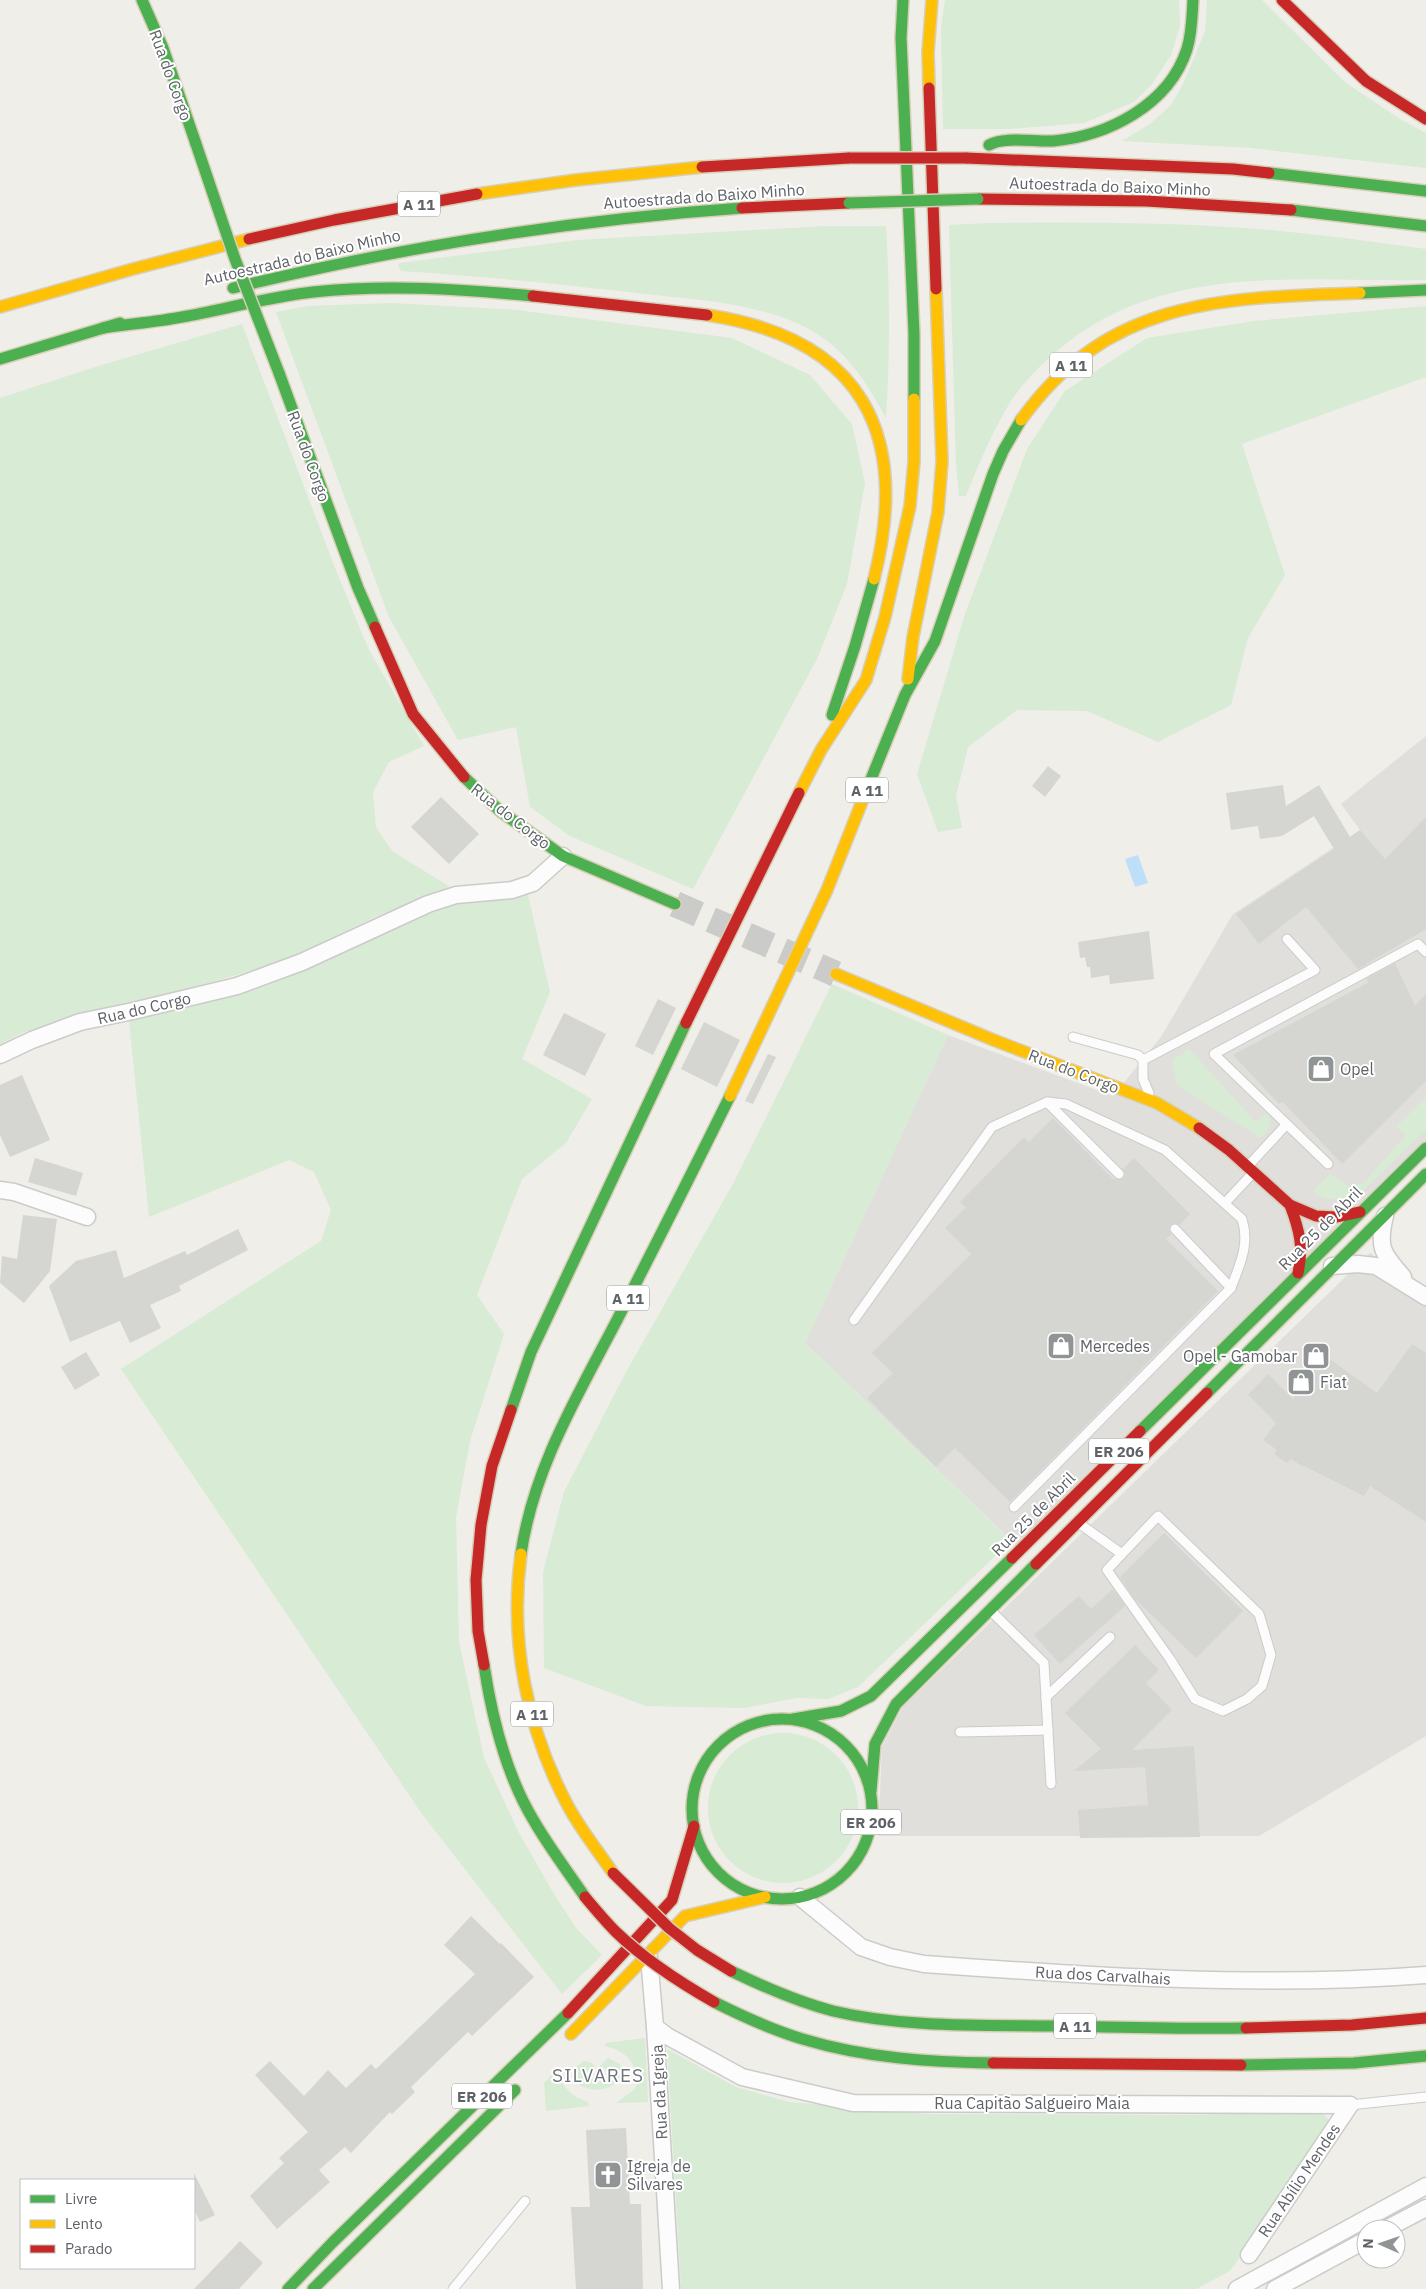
<svg xmlns="http://www.w3.org/2000/svg" width="1426" height="2289" viewBox="0 0 1426 2289" font-family="'IBM Plex Sans',sans-serif">
<style>
.industrial{fill:#e0dfdb}
.green{fill:#d7ebd5}
.water{fill:#bedff8}
.building{fill:#d5d5d2}
.lines{fill:none;stroke-linecap:round;stroke-linejoin:round}
.primary-tunnel{stroke:#cbcbc9;stroke-width:26;stroke-dasharray:26 13;stroke-linecap:butt}
.lane-casing{stroke:#cbcbca;stroke-width:11}
.street-casing{stroke:#cbcbca;stroke-width:19}
.fast-casing{stroke:#d7cfb7;stroke-width:14}
.slow-casing{stroke:#d7cfb7;stroke-width:14}
.jam-casing{stroke:#d7cfb7;stroke-width:14}
.lane{stroke:#fdfcfc;stroke-width:9}
.street{stroke:#fdfcfc;stroke-width:16}
.fast{stroke:#4caf50;stroke-width:11}
.slow{stroke:#ffc107;stroke-width:11}
.jam{stroke:#c62828;stroke-width:11}
.fast-bridge-casing{stroke:#d7cfb7;stroke-width:14;stroke-linecap:butt}
.jam-bridge-casing{stroke:#d7cfb7;stroke-width:14;stroke-linecap:butt}
.fast-bridge{stroke:#4caf50;stroke-width:11}
.jam-bridge{stroke:#c62828;stroke-width:11}
.labels{text-anchor:middle;dominant-baseline:central;stroke-width:4;stroke-linejoin:round;paint-order:stroke}
.shield{fill:#fff;stroke:#8f9295;stroke-width:1}
.shield-label{font-size:15px;font-weight:bold;fill:#5f6368}
.street-label{font-size:16px;fill:#5f6368;stroke:#fff}
.poi-label{font-size:16px;fill:#5f6368;stroke:#fff;text-anchor:start}
.quarter-label{font-size:19px;letter-spacing:1px;fill:#70757a;stroke:#fff}
</style>
<rect width="100%" height="100%" fill="#efeee9"/>
<g class="industrial">
<path d="M 1426,736 L 1426,1147 L 1018,1547 L 805,1343 L 948,1035 L 1113,1096 L 1161,1037 L 1233,914 L 1360,830 L 1341,804 Z"/>
<path d="M 1370,1253 L 1426,1292 L 1426,1736 L 1259,1836 L 878,1836 L 882,1747 L 903,1707 Z"/>
</g>
<g class="green">
<path d="M 945,0 L 1179,0 L 1180,26 L 1171,55 L 1152,84 L 1134,102 L 1084,123 L 1010,129 L 943,129 L 941,28 Z"/>
<path d="M 1207,0 L 1262,0 L 1346,83 L 1400,119 L 1426,133 L 1426,168 L 1251,148 L 1122,141 L 1150,124 L 1171,105 L 1183,84 L 1205,32 Z"/>
<path d="M 987,223 C 1068,222 1149,222 1230,227 C 1296,231 1361,240 1426,249 L 1426,280 C 1299,282 1161,261 1057,351 C 1039,366 1022,384 1009,404 C 992,433 978,465 966,496 L 959,496 L 956,465 L 949,225 Z"/>
<path d="M 827,226 L 886,226 C 890,290 890,354 886,418 C 868,385 848,352 814,332 C 762,302 696,300 638,293 C 559,284 480,276 401,271 L 398,266 L 400,263 L 577,240 Z"/>
<path d="M 391,303 L 517,310 L 732,338 L 810,375 L 852,424 L 865,483 L 847,584 L 817,659 L 693,889 L 570,836 L 530,807 L 516,727 L 458,740 L 389,617 L 276,312 L 308,306 Z"/>
<path d="M 1426,306 L 1426,377 L 1242,444 L 1285,575 L 1248,638 L 1231,705 L 1158,742 L 1087,711 L 1017,710 L 968,747 L 956,796 L 962,828 L 938,832 L 917,774 L 965,614 L 1027,449 L 1065,391 L 1147,338 L 1254,321 Z"/>
<path d="M 242,324 L 337,573 L 368,648 L 424,746 L 389,762 L 373,792 L 376,827 L 392,851 L 450,887 L 375,917 L 283,961 L 186,990 L 88,1011 L 22,1033 L 0,1044 L 0,398 L 95,367 Z"/>
<path d="M 528,895 L 550,992 L 522,1059 L 592,1099 L 566,1143 L 522,1179 L 477,1295 L 504,1334 L 470,1441 L 456,1517 L 459,1642 L 484,1758 L 519,1833 L 554,1894 L 576,1928 L 602,1955 L 562,1994 L 422,1814 L 121,1369 L 321,1241 L 331,1210 L 314,1172 L 289,1160 L 149,1217 L 129,1021 L 248,990 L 454,903 Z"/>
<path d="M 832,984 L 948,1035 L 805,1343 L 1011,1541 L 858,1687 L 828,1699 L 797,1698 L 744,1708 L 646,1706 L 544,1668 L 543,1572 L 564,1492 L 625,1374 L 734,1182 Z"/>
<path d="M 1189,1049 L 1256,1122 L 1268,1112 C 1273,1125 1270,1129 1260,1138 L 1177,1085 L 1172,1060 Z"/>
<path d="M 1426,1097 L 1426,1130 L 1363,1191 C 1346,1200 1328,1204 1313,1191 L 1330,1174 L 1349,1186 L 1363,1183 L 1406,1135 L 1396,1127 Z"/>
<circle cx="783" cy="1808" r="75"/>
<path d="M 645,2038 L 648,2102 L 616,2103 C 622,2098 631,2093 635,2088 C 637,2085 637,2080 636,2076 C 635,2058 620,2049 605,2046 L 605,2043 Z"/>
<path d="M 667,2049 L 736,2087 L 789,2102 L 927,2114 L 1183,2115 L 1321,2111 L 1330,2122 L 1298,2175 L 1230,2271 L 1196,2289 L 681,2289 Z"/>
<path d="M 608,2058 L 620,2064 L 622,2072 C 615,2094 585,2095 572,2078 L 576,2067 L 584,2061 L 592,2063 L 595,2067 L 589,2070 L 588,2074 L 595,2081 L 601,2081 L 608,2074 L 606,2069 L 600,2066 Z"/>
<path d="M 558,2069 C 562,2087 570,2096 588,2102 L 589,2106 L 546,2111 L 544,2083 Z"/>
</g>
<path class="water" d="M 1138,855 L 1148,883 L 1135,887 L 1125,859 Z"/>
<g class="building">
<path d="M 1048,766 L 1061,776 L 1045,797 L 1032,786 Z"/>
<path d="M 1283,785 L 1286,806 L 1319,785 L 1350,837 L 1360,830 L 1385,859 L 1426,817 L 1426,929 L 1358,969 L 1306,907 L 1259,944 L 1236,914 L 1334,849 L 1314,816 L 1282,836 L 1260,839 L 1258,826 L 1231,830 L 1226,793 Z"/>
<path d="M 441,797 L 479,834 L 449,864 L 411,827 Z"/>
<path d="M 1149,931 L 1154,979 L 1110,984 L 1109,975 L 1091,978 L 1090,967 L 1087,967 L 1085,957 L 1080,958 L 1078,942 Z"/>
<path d="M 1395,963 L 1415,1006 L 1426,994 L 1426,1081 L 1342,1164 L 1283,1102 L 1279,1104 L 1233,1055 L 1369,982 L 1366,979 Z"/>
<path d="M 658,999 L 676,1008 L 653,1055 L 635,1046 Z"/>
<path d="M 564,1013 L 606,1034 L 585,1076 L 543,1055 Z"/>
<path d="M 704,1022 L 740,1040 L 717,1087 L 681,1069 Z"/>
<path d="M 768,1054 L 776,1057 L 753,1104 L 745,1101 Z"/>
<path d="M 22,1075 L 50,1140 L 10,1157 L 0,1135 L 0,1085 Z"/>
<path d="M 1053,1118 L 1113,1179 L 1123,1179 L 1125,1175 L 1123,1169 L 1134,1158 L 1190,1214 L 1180,1225 L 1174,1223 L 1170,1225 L 1169,1230 L 1171,1234 L 1166,1239 L 1218,1291 L 1010,1502 L 955,1448 L 936,1467 L 867,1398 L 893,1373 L 872,1353 L 971,1254 L 945,1228 L 966,1207 L 960,1202 L 1024,1137 L 1029,1142 Z"/>
<path d="M 35,1158 L 83,1173 L 76,1196 L 28,1182 Z"/>
<path d="M 23,1215 L 57,1219 L 50,1271 L 24,1303 L 0,1283 L 2,1256 L 17,1259 Z"/>
<path d="M 238,1229 L 248,1250 L 179,1286 L 181,1291 L 150,1305 L 161,1328 L 130,1343 L 120,1321 L 70,1342 L 49,1286 L 76,1261 L 116,1250 L 124,1278 L 185,1251 L 187,1255 Z"/>
<path d="M 1412,1344 L 1426,1353 L 1426,1522 L 1370,1486 L 1364,1496 L 1304,1466 L 1303,1467 L 1291,1459 L 1287,1463 L 1274,1454 L 1277,1450 L 1263,1440 L 1276,1423 L 1248,1395 L 1268,1374 L 1293,1399 L 1324,1355 L 1377,1393 Z"/>
<path d="M 86,1352 L 100,1375 L 75,1390 L 61,1367 Z"/>
<path d="M 1164,1533 L 1243,1611 L 1196,1658 L 1134,1598 L 1120,1577 Z"/>
<path d="M 1113,1589 L 1125,1606 L 1060,1664 L 1034,1635 L 1079,1596 L 1091,1609 Z"/>
<path d="M 1135,1645 L 1159,1670 L 1146,1683 L 1172,1710 L 1132,1750 L 1194,1746 L 1200,1837 L 1080,1838 L 1078,1810 L 1148,1805 L 1145,1767 L 1074,1771 L 1101,1749 L 1065,1713 Z"/>
<path d="M 471,1916 L 500,1944 L 501,1943 L 534,1977 L 472,2036 L 468,2032 L 411,2087 L 415,2092 L 392,2114 L 390,2112 L 351,2153 L 345,2147 L 319,2170 L 330,2182 L 277,2229 L 250,2196 L 284,2163 L 279,2158 L 308,2132 L 255,2075 L 270,2061 L 304,2096 L 328,2070 L 346,2088 L 371,2064 L 376,2069 L 475,1974 L 444,1945 Z"/>
<path d="M 626,2128 L 630,2204 L 641,2204 L 643,2289 L 576,2289 L 571,2207 L 590,2207 L 586,2130 Z"/>
<path d="M 194,2173 L 215,2215 L 200,2222 L 194,2209 Z"/>
<path d="M 240,2241 L 263,2263 L 239,2289 L 194,2289 Z"/>
</g>
<g class="lines">
<path class="primary-tunnel" d="M 675,904 L 836,974"/>
<defs>
<g id="lane">
<path d="M 1073,1037 L 1138,1055 L 1143,1060 L 1143,1079 L 1149,1093"/>
<path d="M 1143,1060 L 1315,970 L 1287,939"/>
<path d="M 1047,1102 L 1119,1174"/>
<path d="M 1328,1164 L 1214,1054 L 1418,944 L 1426,952"/>
<path d="M 1249,1165 L 1286,1125"/>
<path d="M 1225,1203 L 1252,1174"/>
<path d="M 1175,1229 L 1231,1288"/>
<path d="M 854,1320 L 992,1127 L 1047,1102 L 1066,1104 L 1165,1150 L 1242,1219 C 1250,1244 1240,1264 1231,1288 L 1014,1507"/>
<path d="M 1080,1524 L 1122,1554 L 1158,1516 L 1259,1614 L 1271,1655 L 1262,1686 L 1247,1699 L 1223,1711 L 1195,1699 L 1170,1659 L 1107,1570 L 1122,1554"/>
<path d="M 992,1612 L 1044,1663 L 1051,1784"/>
<path d="M 1046,1697 L 1110,1637"/>
<path d="M 960,1732 L 1048,1730"/>
<path d="M 1350,2105 L 1426,2097"/>
<path d="M 453,2289 L 525,2201"/>
</g>
<g id="street">
<path d="M 0,1055 L 32,1040 L 80,1022 L 133,1011 L 237,986 L 302,962 L 428,904 L 456,895 L 512,890 L 533,883 L 563,856"/>
<path d="M 0,1190 L 14,1192 L 87,1217"/>
<path d="M 1385,1216 C 1377,1248 1383,1254 1403,1277"/>
<path d="M 1332,1266 L 1358,1264 L 1376,1266 L 1426,1297"/>
<path d="M 800,1897 L 861,1947 L 890,1957 L 924,1964 C 1091,1976 1259,1988 1426,1975"/>
<path d="M 649,1957 L 655,2027 L 671,2289"/>
<path d="M 655,2027 L 667,2036 L 742,2077 L 853,2103 L 1350,2105"/>
<path d="M 1386,2229 L 1426,2208"/>
<path d="M 1249,2255 L 1350,2105"/>
<path d="M 1237,2289 L 1426,2186"/>
<path d="M 1275,2289 L 1366,2240"/>
</g>
<g id="fast">
<path d="M 142,0 L 163,48 L 196,144"/>
<path d="M 903,0 L 901,38 L 914,334 L 914,399"/>
<path d="M 989,145 C 1004,136 1035,142 1053,141 C 1108,136 1169,105 1187,49 C 1192,33 1192,17 1193,0"/>
<path d="M 1269,173 L 1426,191"/>
<path d="M 1291,210 L 1426,226"/>
<path d="M 233,288 C 401,247 570,220 742,208"/>
<path d="M 1360,293 L 1426,290"/>
<path d="M 103,328 C 129,324 156,322 182,317 C 226,309 269,297 313,292 C 386,284 460,289 533,296"/>
<path d="M 0,359 L 120,323"/>
<path d="M 279,373 L 358,588 L 375,627"/>
<path d="M 832,715 L 855,646 L 874,579"/>
<path d="M 464,777 L 500,811 L 563,856 L 675,904"/>
<path d="M 867,789 L 905,695 L 935,641 L 993,474 L 1003,451 L 1021,420"/>
<path d="M 1207,1393 L 1426,1174"/>
<path d="M 511,1410 L 531,1352 L 686,1023"/>
<path d="M 1140,1431 L 1426,1148"/>
<path d="M 521,1554 C 533,1469 578,1395 617,1320 C 655,1246 693,1171 730,1096"/>
<path d="M 484,1665 C 492,1718 506,1775 534,1821 C 549,1847 568,1872 585,1897"/>
<path d="M 793,1719 L 841,1711 L 871,1696 L 1012,1558"/>
<circle cx="782" cy="1809" r="90"/>
<path d="M 871,1791 L 875,1744 L 896,1704 L 1036,1564"/>
<path d="M 731,1971 C 764,1987 798,2002 833,2011 C 905,2028 983,2025 1056,2026 C 1120,2027 1183,2029 1246,2028"/>
<path d="M 714,2002 C 744,2017 774,2031 806,2040 C 866,2058 930,2062 993,2063"/>
<path d="M 1241,2065 L 1354,2063 L 1426,2056"/>
<path d="M 288,2289 L 333,2242 L 568,2013"/>
<path d="M 313,2289 L 515,2090"/>
</g>
<g id="slow">
<path d="M 929,88 L 928,52 L 932,0"/>
<path d="M 477,194 L 576,180 L 702,167"/>
<path d="M 0,307 L 133,269 L 249,239"/>
<path d="M 707,315 C 861,338 911,432 874,579"/>
<path d="M 1021,420 C 1108,298 1224,298 1360,293"/>
<path d="M 908,679 L 913,637 L 938,512 L 942,462 L 936,289"/>
<path d="M 799,793 L 821,750 L 866,680 L 885,617 L 910,506 L 914,461 L 914,399"/>
<path d="M 836,974 L 991,1039 L 1157,1103 L 1199,1128"/>
<path d="M 730,1096 L 827,890 L 867,789"/>
<path d="M 521,1554 C 509,1641 527,1729 568,1806 C 581,1830 598,1851 613,1873"/>
<path d="M 571,2034 L 685,1916 L 765,1897"/>
</g>
<g id="jam">
<path d="M 1282,0 L 1366,81 L 1426,119"/>
<path d="M 929,88 L 936,289"/>
<path d="M 966,158 L 1233,169 L 1269,173"/>
<path d="M 702,167 L 849,158"/>
<path d="M 978,199 L 1146,201 L 1291,210"/>
<path d="M 742,208 L 849,203"/>
<path d="M 249,239 L 334,220 L 477,194"/>
<path d="M 533,296 L 707,315"/>
<path d="M 375,627 L 413,714 L 464,777"/>
<path d="M 686,1023 L 799,793"/>
<path d="M 1199,1128 L 1229,1150 L 1290,1205 L 1316,1216 L 1336,1217 L 1360,1212"/>
<path d="M 1290,1205 C 1299,1229 1304,1247 1298,1273"/>
<path d="M 1012,1558 L 1140,1431"/>
<path d="M 1036,1564 L 1207,1393"/>
<path d="M 484,1665 L 478,1631 L 476,1580 L 481,1525 L 492,1466 L 511,1410"/>
<path d="M 568,2013 L 672,1900 L 694,1826"/>
<path d="M 1246,2028 L 1352,2025 L 1426,2018"/>
<path d="M 993,2063 L 1241,2065"/>
</g>
</defs>
<use href="#lane" class="lane-casing"/>
<use href="#street" class="street-casing"/>
<use href="#fast" class="fast-casing"/>
<use href="#slow" class="slow-casing"/>
<use href="#jam" class="jam-casing"/>
<use href="#lane" class="lane"/>
<use href="#street" class="street"/>
<use href="#fast" class="fast"/>
<use href="#slow" class="slow"/>
<use href="#jam" class="jam"/>
<defs>
<g id="fast-bridge">
<path d="M 196,144 L 235,259 L 279,373"/>
<path d="M 849,203 L 978,199"/>
</g>
<g id="jam-bridge">
<path d="M 849,158 L 966,158"/>
<path d="M 613,1873 L 669,1928 L 697,1950 L 731,1971"/>
<path d="M 585,1897 C 595,1909 605,1921 616,1932 C 645,1960 679,1982 714,2002"/>
</g>
</defs>
<use href="#fast-bridge" class="fast-bridge-casing"/>
<use href="#jam-bridge" class="jam-bridge-casing"/>
<use href="#fast-bridge" class="fast-bridge"/>
<use href="#jam-bridge" class="jam-bridge"/>
</g>
<defs>
<symbol id="shop-square" viewBox="-11 -11 22 22"><rect x="-9" y="-9" width="18" height="18" rx="4" fill="#919495" stroke="#fff"/><path d="M-5-2.5h2.3a2.7 3.5 0 0 1 5.4 0H5L5.5 6h-11ZM-1.5-2.5h3a1.5 2.3 0 0 0-3 0Z" fill="#fff"/></symbol>
<symbol id="church-square" viewBox="-11 -11 22 22"><rect x="-9" y="-9" width="18" height="18" rx="4" fill="#919495" stroke="#fff"/><path d="M-1.2-6h2.4v3.5h3.3v2.4h-3.3V6h-2.4V-.1h-3.3v-2.4h3.3Z" fill="#fff"/></symbol>
</defs>
<g fill-rule="evenodd">
<use href="#shop-square" x="1305" y="1053" width="32" height="32"/>
<use href="#shop-square" x="1045" y="1330" width="32" height="32"/>
<use href="#shop-square" x="1300" y="1340" width="32" height="32"/>
<use href="#shop-square" x="1285" y="1366" width="32" height="32"/>
<use href="#church-square" x="592" y="2159" width="32" height="32"/>
</g>
<g class="labels">
<g class="shield">
<rect x="398" y="191.5" width="42" height="25" rx="4"/>
<rect x="1050" y="352.5" width="42" height="25" rx="4"/>
<rect x="846" y="777.5" width="42" height="25" rx="4"/>
<rect x="607" y="1285.5" width="42" height="25" rx="4"/>
<rect x="1089" y="1438.5" width="60" height="25" rx="4"/>
<rect x="511" y="1701.5" width="42" height="25" rx="4"/>
<rect x="841" y="1809.5" width="60" height="25" rx="4"/>
<rect x="1054" y="2013.5" width="42" height="25" rx="4"/>
<rect x="452" y="2083.5" width="60" height="25" rx="4"/>
</g>
<g class="shield-label">
<text x="419" y="204">A 11</text>
<text x="1071" y="365">A 11</text>
<text x="867" y="790">A 11</text>
<text x="628" y="1298">A 11</text>
<text x="1119" y="1451">ER 206</text>
<text x="532" y="1714">A 11</text>
<text x="871" y="1822">ER 206</text>
<text x="1075" y="2026">A 11</text>
<text x="482" y="2096">ER 206</text>
</g>
<g class="street-label">
<text transform="translate(171 75) rotate(70)">Rua do Corgo</text>
<text transform="translate(1110 186) rotate(2)">Autoestrada do Baixo Minho</text>
<text transform="translate(704 196) rotate(-4)">Autoestrada do Baixo Minho</text>
<text transform="translate(302 257) rotate(-13)">Autoestrada do Baixo Minho</text>
<text transform="translate(309 456) rotate(70)">Rua do Corgo</text>
<text transform="translate(511 816) rotate(38)">Rua do Corgo</text>
<text transform="translate(144 1008) rotate(-13)">Rua do Corgo</text>
<text transform="translate(1074 1071) rotate(21)">Rua do Corgo</text>
<text transform="translate(1320 1228) rotate(-45)">Rua 25 de Abril</text>
<text transform="translate(1033 1514) rotate(-45)">Rua 25 de Abril</text>
<text transform="translate(1103 1975) rotate(3)">Rua dos Carvalhais</text>
<text transform="translate(659 2092) rotate(-93)">Rua da Igreja</text>
<text x="1032" y="2103">Rua Capitão Salgueiro Maia</text>
<text transform="translate(1299 2180) rotate(-56)">Rua Abílio Mendes</text>
</g>
<g class="poi-label">
<text x="1340" y="1069">Opel</text>
<text x="1080" y="1346">Mercedes</text>
<text x="1297" y="1356" text-anchor="end">Opel - Gamobar</text>
<text x="1320" y="1382">Fiat</text>
<text x="627" y="2166">Igreja de<tspan x="627" dy="18">Silvares</tspan></text>
</g>
<g class="quarter-label">
<text x="598" y="2075">SILVARES</text>
</g>
</g>
<rect x="20" y="2179" width="175" height="90" fill="#ffffff" stroke="#bfc1c3"/>
<rect x="30" y="2195" width="25" height="8" fill="#4caf50" stroke="#bfc1c3"/>
<text x="65" y="2204" font-size="15" fill="#5f6368">Livre</text>
<rect x="30" y="2220" width="25" height="8" fill="#ffc107" stroke="#bfc1c3"/>
<text x="65" y="2229" font-size="15" fill="#5f6368">Lento</text>
<rect x="30" y="2245" width="25" height="8" fill="#c62828" stroke="#bfc1c3"/>
<text x="65" y="2254" font-size="15" fill="#5f6368">Parado</text>
<g transform="translate(1381 2244) rotate(272)"><circle r="24" fill="#ffffff" stroke="#bfc1c3"/>
<path d="M0-4L9 19L0 12L-9 19Z" fill="#919495"/>
<text y="-8" font-size="14" font-weight="bold" text-anchor="middle" fill="#5f6368">N</text>
</g>
</svg>
